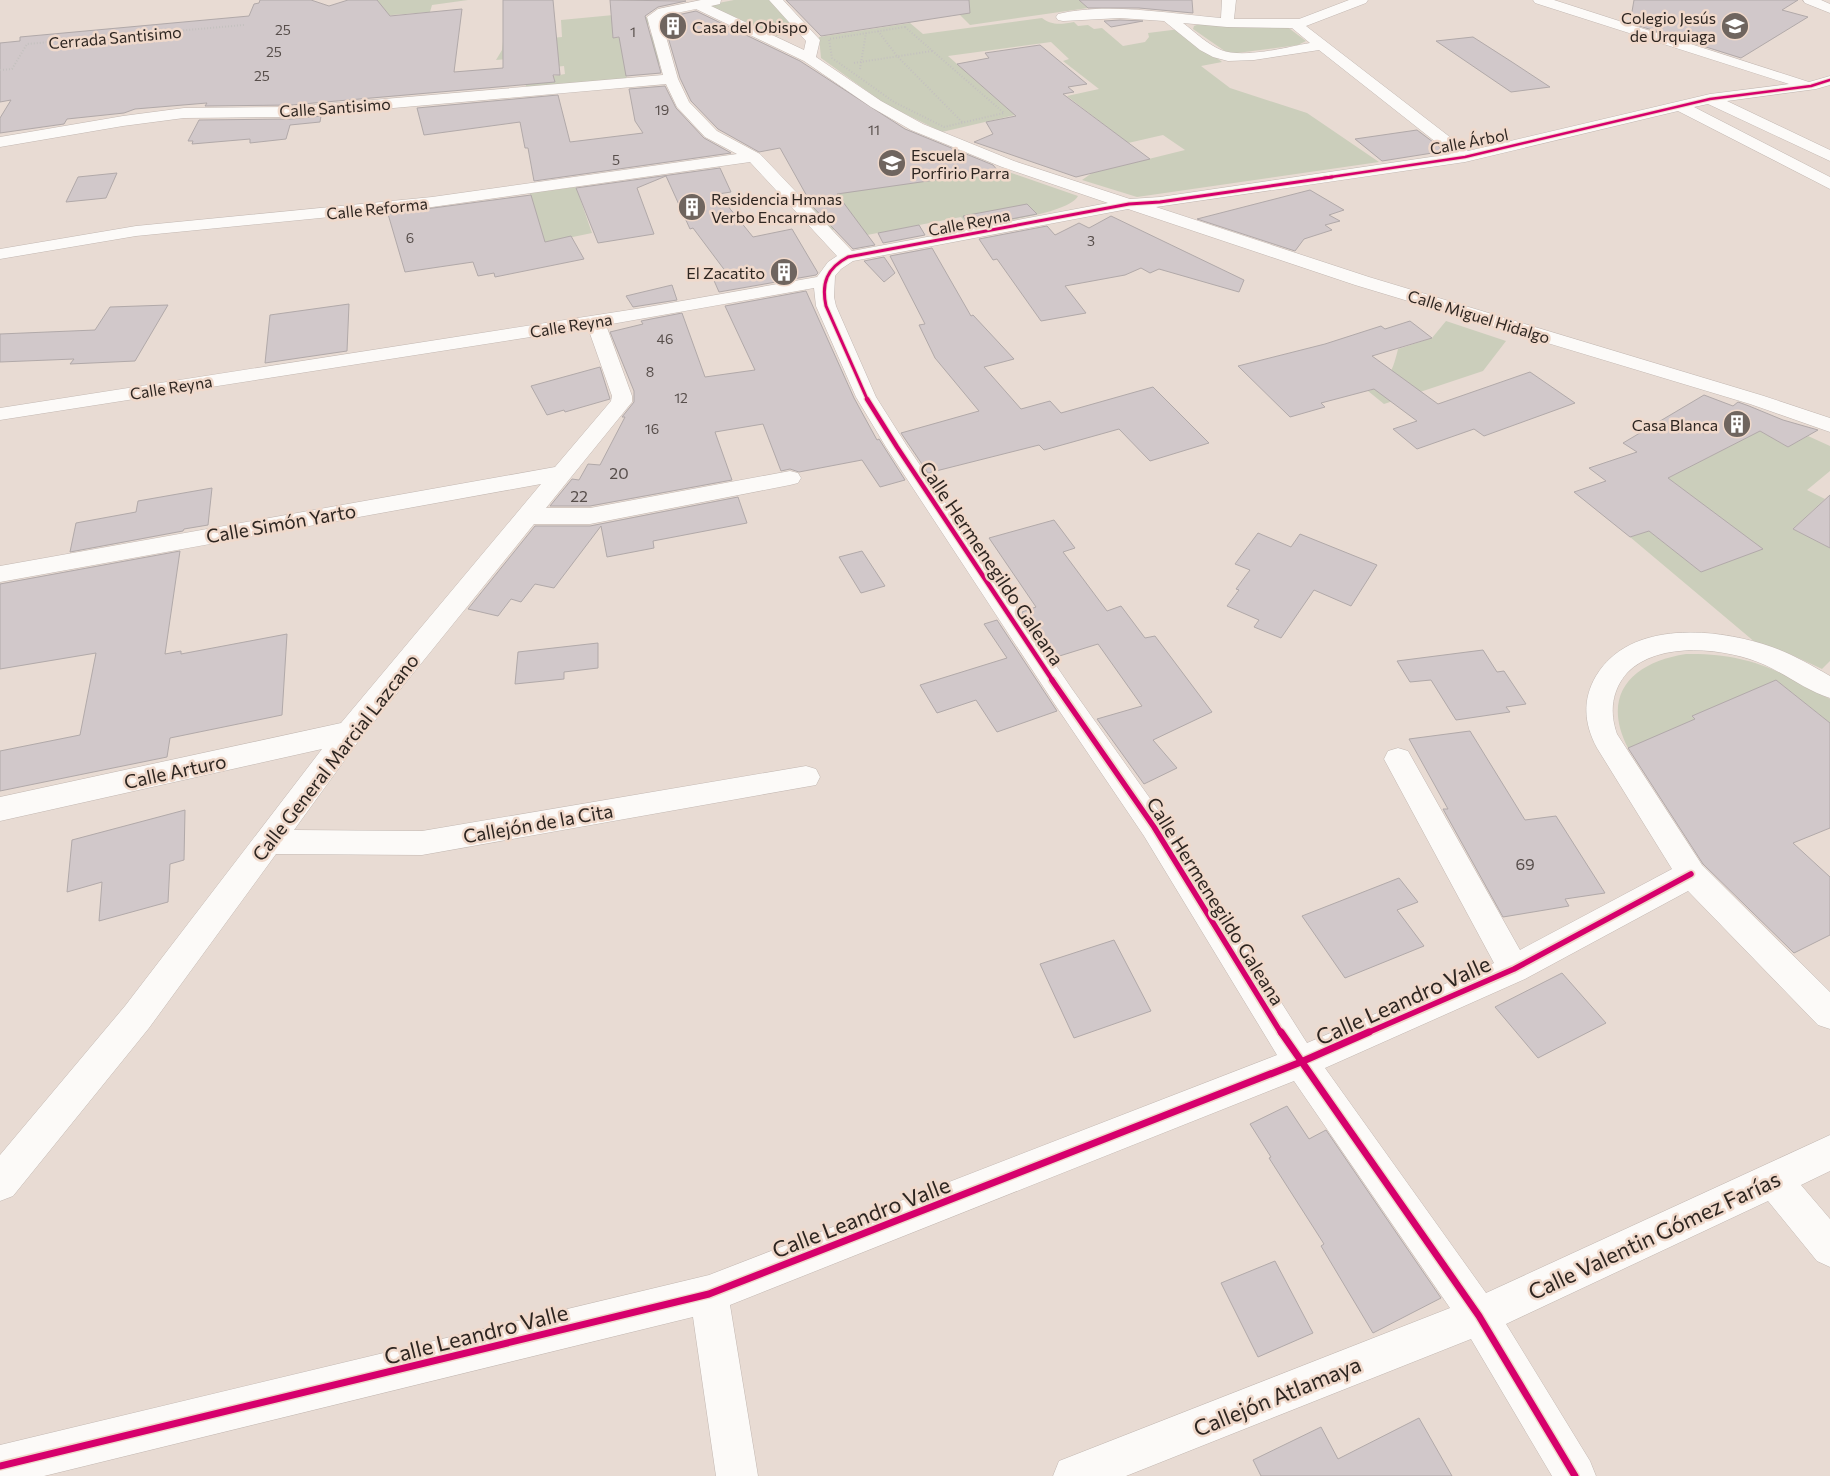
<svg xmlns="http://www.w3.org/2000/svg" width="1830" height="1476" viewBox="0 0 1830 1476" font-family="Commissioner,sans-serif">
<style>
.green{fill:#cbcebb}
.building{fill:#d1c8ca;stroke:#b1a9a9}
.lines{fill:none;stroke-linecap:round;stroke-linejoin:round}
.minor-casing{stroke:#c2b7b1;stroke-width:1}
.path{stroke:#c4c1bf;stroke-width:2;stroke-dasharray:1 2;stroke-linecap:butt}
.minor{fill:#fcfaf8;fill-rule:evenodd}
.cycleway-far4-casing{stroke:#f0d9cb;stroke-width:4.5}
.cycleway-far3-casing{stroke:#f0d9cb;stroke-width:5}
.cycleway-far2-casing{stroke:#f0d9cb;stroke-width:7}
.cycleway-far1-casing{stroke:#f0d9cb;stroke-width:9}
.cycleway-casing{stroke:#f0d9cb;stroke-width:10}
.cycleway-far4{stroke:#d6006c;stroke-width:2.5}
.cycleway-far3{stroke:#d6006c;stroke-width:3}
.cycleway-far2{stroke:#d6006c;stroke-width:4.5}
.cycleway-far1{stroke:#d6006c;stroke-width:5.5}
.cycleway{stroke:#d6006c;stroke-width:7}
.labels{text-anchor:middle;dominant-baseline:central;stroke-width:5;stroke-linejoin:round;paint-order:stroke}
.far-number-label{font-size:14px;fill:#574e4b}
.far-poi-label{font-size:16px;fill:#2e2621;stroke:#f0d9cb;text-anchor:end}
.far-street-label{font-size:16px;fill:#2e2621;stroke:#f0d9cb}
.number-label{font-size:16px;fill:#574e4b}
.street-label{font-size:19px;fill:#2e2621;stroke:#f0d9cb}
.near-street-label{font-size:22px;fill:#2e2621;stroke:#f0d9cb}
</style>
<rect width="100%" height="100%" fill="#e8dbd3"/>
<g class="green">
<path d="M 377,0 L 468,0 L 432,5 L 430,12 L 316,21 Z"/>
<path d="M 734,0 L 770,0 L 796,31 L 777,36 L 708,5 Z"/>
<path d="M 945,0 L 1079,0 L 1088,8 L 970,25 Z"/>
<path d="M 624,14 L 626,19 L 649,17 L 651,24 L 613,27 L 613,38 L 654,35 L 661,63 L 625,67 L 627,81 L 525,89 L 527,81 L 565,74 L 564,66 L 543,68 L 530,57 L 496,60 L 502,50 L 503,42 L 562,37 L 561,20 Z"/>
<path d="M 1042,18 C 1052,26 1062,24 1074,22 L 1078,26 L 1088,25 L 1094,29 L 1102,28 L 1123,46 L 1145,42 L 1149,37 L 1148,33 L 1180,29 L 1222,62 L 1201,66 L 1230,88 L 1307,113 L 1379,162 L 1137,197 L 1082,180 L 1092,173 L 1185,150 L 1163,135 L 1128,143 L 1067,96 L 1099,89 L 1063,61 L 1069,59 L 1051,42 L 948,56 L 1015,115 L 942,132 L 885,104 L 821,58 L 819,37 L 910,23 L 923,34 Z"/>
<path d="M 1202,23 L 1286,26 L 1306,41 L 1298,45 L 1229,54 L 1193,29 L 1194,26 Z"/>
<path d="M 1003,170 L 1078,196 C 1069,213 1002,221 981,225 L 977,221 L 966,223 L 961,217 L 867,235 L 843,227 L 832,230 L 803,198 Z"/>
<path d="M 576,187 L 592,233 L 539,244 L 530,193 Z"/>
<path d="M 1446,321 L 1506,341 L 1483,371 L 1384,404 L 1368,391 C 1388,387 1394,366 1398,349 L 1432,338 Z"/>
<path d="M 1760,431 L 1788,447 L 1808,436 L 1830,446 L 1830,471 L 1807,490 L 1825,499 L 1793,529 L 1830,548 L 1830,661 L 1822,669 L 1792,655 L 1756,643 L 1630,537 L 1649,531 L 1701,572 L 1762,549 L 1668,478 Z"/>
<path d="M 1686,654 C 1749,653 1777,670 1830,699 L 1830,723 L 1776,680 L 1693,716 L 1751,767 L 1628,748 C 1600,694 1633,662 1686,654 Z"/>
</g>
<g class="building">
<path d="M 260,0 L 311,0 L 329,6 L 348,0 L 377,0 L 390,16 L 462,9 L 454,72 L 503,68 L 503,0 L 553,0 L 560,75 L 553,75 L 555,82 L 291,105 L 205,106 L 207,103 L 135,109 L 124,113 L 67,119 L 64,124 L 0,133 L 0,118 L 11,100 L 0,102 L 0,43 L 20,41 L 20,37 L 249,16 L 254,4 L 259,3 Z"/>
<path d="M 610,0 L 686,1 L 658,7 L 645,16 L 661,73 L 626,76 L 619,37 L 613,38 Z"/>
<path d="M 786,0 L 969,0 L 970,13 L 821,36 Z"/>
<path d="M 1079,0 L 1192,0 L 1193,13 L 1139,8 L 1088,8 Z"/>
<path d="M 1634,0 L 1798,0 L 1782,10 L 1808,17 L 1741,58 L 1630,23 Z"/>
<path d="M 696,11 L 800,61 L 905,129 L 993,165 L 998,171 L 837,194 L 875,245 L 853,249 L 813,207 L 780,148 L 759,152 L 718,129 L 691,101 L 680,78 L 663,20 L 668,17 Z"/>
<path d="M 1120,20 L 1143,21 L 1111,27 L 1104,21 Z"/>
<path d="M 1473,37 L 1512,62 L 1550,87 L 1511,92 L 1436,41 Z"/>
<path d="M 1040,45 L 1087,84 L 1068,87 L 1074,92 L 1063,94 L 1150,159 L 1076,177 L 974,142 L 993,134 L 986,122 L 1016,116 L 957,64 L 989,58 L 985,53 Z"/>
<path d="M 665,86 L 676,108 L 704,138 L 731,153 L 534,181 L 528,148 L 525,148 L 520,122 L 424,135 L 417,108 L 558,95 L 570,142 L 643,133 L 635,121 L 629,89 Z"/>
<path d="M 321,116 L 320,122 L 290,125 L 286,139 L 250,143 L 250,139 L 192,144 L 193,141 L 188,141 L 199,120 L 291,119 Z"/>
<path d="M 1417,130 L 1445,151 L 1382,161 L 1355,139 Z"/>
<path d="M 720,168 L 731,192 L 718,194 L 753,237 L 792,229 L 818,273 L 816,275 L 719,292 L 712,276 L 726,272 L 693,228 L 690,229 L 666,176 L 637,188 L 654,234 L 598,243 L 576,188 Z"/>
<path d="M 117,173 L 106,198 L 66,202 L 78,177 Z"/>
<path d="M 1310,190 L 1344,210 L 1329,215 L 1340,221 L 1325,225 L 1332,230 L 1304,239 L 1295,251 L 1197,219 Z"/>
<path d="M 531,195 L 545,242 L 571,236 L 584,259 L 495,277 L 494,273 L 478,276 L 473,262 L 405,272 L 388,214 Z"/>
<path d="M 1027,204 L 1037,214 L 970,227 L 963,216 Z"/>
<path d="M 1111,216 L 1244,280 L 1239,292 L 1159,269 L 1150,273 L 1141,268 L 1125,275 L 1065,286 L 1086,313 L 1041,321 L 997,259 L 993,260 L 979,239 L 1047,226 L 1055,235 L 1079,223 L 1089,228 Z"/>
<path d="M 919,225 L 925,235 L 883,243 L 878,233 Z"/>
<path d="M 932,248 L 971,316 L 973,315 L 1014,359 L 984,367 L 1021,409 L 1050,401 L 1061,413 L 1153,387 L 1209,443 L 1150,461 L 1119,429 L 1044,450 L 1039,445 L 928,473 L 901,433 L 979,411 L 935,358 L 919,325 L 925,324 L 890,256 Z"/>
<path d="M 884,257 L 895,273 L 884,282 L 864,261 Z"/>
<path d="M 672,285 L 677,300 L 633,307 L 626,296 Z"/>
<path d="M 806,291 L 854,398 L 877,440 L 879,439 L 905,480 L 880,487 L 862,460 L 799,472 L 790,469 L 781,471 L 763,424 L 715,432 L 732,480 L 590,506 L 550,506 L 572,479 L 579,480 L 588,464 L 600,465 L 625,417 L 622,417 L 634,402 L 634,391 L 610,332 L 643,324 L 641,321 L 682,313 L 705,377 L 755,370 L 725,306 Z"/>
<path d="M 349,304 L 347,351 L 265,363 L 270,315 Z"/>
<path d="M 168,305 L 135,361 L 70,364 L 74,359 L 0,362 L 0,334 L 95,330 L 110,307 Z"/>
<path d="M 1410,321 L 1432,338 L 1372,356 L 1438,404 L 1530,372 L 1575,403 L 1484,436 L 1474,429 L 1417,449 L 1393,429 L 1417,421 L 1374,389 L 1321,403 L 1325,407 L 1290,417 L 1238,366 L 1325,344 L 1381,326 L 1385,329 Z"/>
<path d="M 600,367 L 610,399 L 565,412 L 564,410 L 547,415 L 531,386 Z"/>
<path d="M 1704,395 L 1733,406 L 1738,402 L 1749,406 L 1783,420 L 1818,430 L 1788,447 L 1760,431 L 1668,478 L 1763,549 L 1701,572 L 1649,531 L 1630,537 L 1574,492 L 1606,481 L 1589,468 L 1637,452 L 1623,443 Z"/>
<path d="M 212,488 L 208,525 L 184,529 L 183,531 L 70,552 L 76,523 L 136,512 L 138,501 Z"/>
<path d="M 1830,495 L 1830,548 L 1793,529 Z"/>
<path d="M 738,497 L 747,523 L 653,541 L 654,548 L 607,557 L 601,526 L 554,588 L 535,584 L 521,602 L 511,599 L 498,616 L 468,609 L 535,526 L 590,526 Z"/>
<path d="M 1054,520 L 1075,548 L 1063,552 L 1107,611 L 1121,606 L 1145,638 L 1155,636 L 1212,712 L 1153,740 L 1177,768 L 1144,784 L 1097,719 L 1142,706 L 1098,644 L 1053,658 L 1022,612 L 1036,607 L 989,538 Z"/>
<path d="M 1258,533 L 1291,547 L 1300,534 L 1377,565 L 1351,606 L 1314,590 L 1281,638 L 1254,627 L 1259,620 L 1227,606 L 1239,590 L 1236,589 L 1250,570 L 1235,564 Z"/>
<path d="M 180,551 L 165,654 L 181,651 L 181,654 L 287,634 L 282,715 L 170,738 L 167,757 L 0,791 L 0,751 L 80,735 L 96,653 L 0,669 L 0,584 Z"/>
<path d="M 862,551 L 885,586 L 861,593 L 839,557 Z"/>
<path d="M 997,620 L 1057,711 L 997,732 L 976,700 L 937,713 L 920,685 L 1007,658 L 984,624 Z"/>
<path d="M 598,643 L 598,668 L 564,672 L 564,679 L 515,684 L 518,652 Z"/>
<path d="M 1483,650 L 1497,672 L 1504,671 L 1526,704 L 1506,707 L 1510,712 L 1456,720 L 1431,680 L 1410,682 L 1397,661 Z"/>
<path d="M 1776,680 L 1830,723 L 1830,828 L 1793,843 L 1830,877 L 1830,935 L 1794,953 L 1703,864 L 1628,748 L 1695,719 L 1692,716 Z"/>
<path d="M 1470,731 L 1525,820 L 1556,816 L 1605,893 L 1565,899 L 1569,906 L 1503,917 L 1443,809 L 1448,809 L 1409,739 Z"/>
<path d="M 185,810 L 184,860 L 170,864 L 168,902 L 99,921 L 102,882 L 67,892 L 72,840 Z"/>
<path d="M 1399,878 L 1418,902 L 1397,910 L 1424,946 L 1345,978 L 1302,916 Z"/>
<path d="M 1114,940 L 1151,1011 L 1074,1038 L 1040,964 Z"/>
<path d="M 1562,973 L 1606,1023 L 1538,1058 L 1495,1007 Z"/>
<path d="M 1287,1106 L 1309,1139 L 1326,1130 L 1441,1298 L 1373,1333 L 1321,1246 L 1324,1244 L 1269,1158 L 1271,1157 L 1250,1124 Z"/>
<path d="M 1275,1261 L 1313,1333 L 1258,1357 L 1221,1283 Z"/>
<path d="M 1419,1418 L 1452,1476 L 1261,1476 L 1253,1460 L 1321,1427 L 1338,1459 Z"/>
</g>
<g class="lines">
<defs>
<g id="minor">
<path d="M 701,0 L 721,0 L 720,4 L 711,6 L 804,50 L 806,41 L 769,0 L 783,0 L 820,40 L 816,57 L 881,101 L 923,124 L 1014,161 L 1130,199 L 1160,197 L 1451,154 L 1319,50 L 1254,60 L 1228,61 L 1213,57 L 1200,50 L 1164,21 L 1120,18 L 1063,21 L 1058,20 L 1056,17 L 1058,14 C 1108,2 1170,14 1221,18 L 1222,0 L 1236,0 L 1234,19 L 1299,19 L 1349,0 L 1368,0 L 1366,3 L 1306,26 L 1468,151 L 1710,94 L 1789,84 L 1535,3 L 1533,0 L 1554,0 L 1809,82 L 1830,76 L 1830,85 L 1816,89 L 1727,101 L 1830,150 L 1830,161 L 1708,104 L 1694,107 L 1830,177 L 1830,189 L 1678,111 L 1465,162 L 1156,207 L 1369,277 L 1764,396 L 1830,418 L 1830,432 L 1750,404 L 1355,285 L 1128,209 L 853,261 L 841,269 L 835,276 L 834,297 L 836,306 L 876,397 L 907,446 L 1072,689 L 1164,818 L 1307,1043 L 1494,963 L 1384,759 L 1388,751 L 1398,748 L 1408,751 L 1520,950 L 1672,869 L 1597,748 C 1584,724 1582,700 1596,676 C 1630,619 1718,628 1772,647 C 1792,654 1811,665 1830,676 L 1830,698 C 1807,691 1787,675 1765,665 C 1728,648 1658,640 1627,673 C 1612,690 1609,712 1617,734 L 1702,865 L 1830,992 L 1830,1029 L 1818,1025 L 1688,891 L 1525,979 L 1325,1068 L 1486,1293 L 1830,1135 L 1830,1171 L 1801,1185 L 1830,1219 L 1830,1267 L 1817,1261 L 1768,1201 L 1506,1324 L 1590,1461 L 1596,1476 L 1552,1476 L 1471,1339 L 1126,1476 L 1053,1476 L 1059,1461 L 1450,1308 L 1294,1081 L 730,1305 L 758,1476 L 716,1476 L 693,1317 L 44,1476 L 0,1476 L 0,1445 L 709,1275 L 1277,1055 L 1144,836 L 1054,703 L 886,447 L 856,397 L 816,306 L 814,288 L 606,325 L 632,396 L 632,402 L 546,508 L 590,508 L 790,471 L 798,473 L 801,478 L 798,483 L 790,485 L 590,524 L 534,524 L 360,739 L 294,830 L 422,831 L 806,766 L 816,769 L 820,777 L 816,785 L 422,855 L 276,854 L 149,1028 L 13,1196 L 0,1201 L 0,1155 L 125,1006 L 322,749 L 0,821 L 0,797 L 341,723 L 541,484 L 0,582 L 0,566 L 555,467 L 611,401 L 612,396 L 588,328 L 0,420 L 0,408 L 642,308 L 817,277 L 828,262 L 837,256 L 750,162 L 432,207 L 136,236 L 0,259 L 0,249 L 136,226 L 432,197 L 737,154 L 705,137 L 677,107 L 666,84 L 291,117 L 184,118 L 123,126 L 0,147 L 0,137 L 123,116 L 184,108 L 291,107 L 663,75 L 647,17 L 658,9 ZM 696,9 L 804,61 L 871,107 L 911,130 L 1002,167 L 1108,203 L 852,251 L 760,154 L 717,131 L 689,102 L 678,79 L 661,19 L 667,15 ZM 1183,23 L 1227,27 L 1292,28 L 1310,43 C 1287,47 1243,59 1221,50 C 1207,44 1195,32 1183,23 Z"/>
<path d="M 1803,0 L 1821,0 L 1830,4 L 1830,13 L 1805,3 Z"/>
</g>
</defs>
<use href="#minor" class="minor-casing"/>
<g class="path">
<path d="M 905,27 L 1004,113 L 944,127 L 894,102 L 832,58 L 829,39 Z"/>
<path d="M 878,31 L 897,56 L 962,122"/>
<path d="M 854,63 L 932,51"/>
<path d="M 860,69 L 866,33"/>
<path d="M 0,70 L 12,69 L 27,44 L 244,25"/>
</g>
<use href="#minor" class="minor"/>
<defs>
<path id="cycleway-far4" d="M 1324,178 L 1465,157 L 1710,99 L 1811,86 L 1830,80"/>
<path id="cycleway-far3" d="M 868,401 L 826,306 C 821,283 827,268 848,257 L 1129,204 L 1160,202 L 1332,177"/>
<path id="cycleway-far2" d="M 867,399 L 897,447 L 1053,681"/>
<g id="cycleway-far1">
<path d="M 1052,680 L 1154,827 L 1281,1033"/>
<path d="M 1367,1033 L 1514,969 L 1691,874"/>
</g>
<g id="cycleway">
<path d="M 1281,1032 L 1479,1316 L 1575,1476"/>
<path d="M 0,1466 L 709,1294 L 1301,1062 L 1369,1032"/>
</g>
</defs>
<use href="#cycleway-far4" class="cycleway-far4-casing"/>
<use href="#cycleway-far3" class="cycleway-far3-casing"/>
<use href="#cycleway-far2" class="cycleway-far2-casing"/>
<use href="#cycleway-far1" class="cycleway-far1-casing"/>
<use href="#cycleway" class="cycleway-casing"/>
<use href="#cycleway-far4" class="cycleway-far4"/>
<use href="#cycleway-far3" class="cycleway-far3"/>
<use href="#cycleway-far2" class="cycleway-far2"/>
<use href="#cycleway-far1" class="cycleway-far1"/>
<use href="#cycleway" class="cycleway"/>
</g>
<defs>
<symbol id="building-disc" viewBox="-11 -11 22 22"><circle r="9.5" fill="#6f655f" stroke="#f0d9cb"/><path d="M-4-6H4V6H1V3H-1V6H-4ZM-2.5-4.3h1.7v1.8h-1.7ZM.8-4.3h1.7v1.8H.8ZM-2.5-1h1.7V.8h-1.7ZM.8-1h1.7V.8H.8Z" fill="#fff"/></symbol>
<symbol id="school-disc" viewBox="-11 -11 22 22"><circle r="9.5" fill="#6f655f" stroke="#f0d9cb"/><path d="M0-5L7-2L0 1L-7-2ZM-4 1L0 2.5L4 1V4Q0 6-4 4Z" fill="#fff"/></symbol>
</defs>
<g fill-rule="evenodd">
<use href="#building-disc" x="657" y="10" width="32" height="32"/>
<use href="#school-disc" x="1719" y="10" width="32" height="32"/>
<use href="#school-disc" x="876" y="147" width="32" height="32"/>
<use href="#building-disc" x="676" y="191" width="32" height="32"/>
<use href="#building-disc" x="768" y="256" width="32" height="32"/>
<use href="#building-disc" x="1721" y="408" width="32" height="32"/>
</g>
<g class="labels">
<g class="far-number-label">
<text x="283" y="29">25</text>
<text x="633" y="31">1</text>
<text x="274" y="51">25</text>
<text x="262" y="75">25</text>
<text x="662" y="109">19</text>
<text x="874" y="129">11</text>
<text x="616" y="159">5</text>
<text x="410" y="237">6</text>
<text x="1091" y="240">3</text>
<text x="665" y="338">46</text>
<text x="650" y="371">8</text>
<text x="681" y="397">12</text>
<text x="652" y="428">16</text>
</g>
<g class="far-poi-label">
<text x="1716" y="17">Colegio Jesús<tspan x="1716" dy="18">de Urquiaga</tspan></text>
<text x="692" y="26" text-anchor="start">Casa del Obispo</text>
<text x="911" y="154" text-anchor="start">Escuela<tspan x="911" dy="18">Porfirio Parra</tspan></text>
<text x="711" y="198" text-anchor="start">Residencia Hmnas<tspan x="711" dy="18">Verbo Encarnado</tspan></text>
<text x="765" y="272">El Zacatito</text>
<text x="1718" y="424">Casa Blanca</text>
</g>
<g class="far-street-label">
<text transform="translate(115 37) rotate(-5)">Cerrada Santisimo</text>
<text transform="translate(335 107) rotate(-4)">Calle Santisimo</text>
<text transform="translate(1469 141) rotate(-11)">Calle Árbol</text>
<text transform="translate(377 208) rotate(-6)">Calle Reforma</text>
<text transform="translate(969 222) rotate(-11)">Calle Reyna</text>
<text transform="translate(1479 316) rotate(17)">Calle Miguel Hidalgo</text>
<text transform="translate(571 325) rotate(-9)">Calle Reyna</text>
<text transform="translate(171 387) rotate(-9)">Calle Reyna</text>
</g>
<g class="number-label">
<text x="619" y="472">20</text>
<text x="579" y="495">22</text>
<text x="1525" y="863">69</text>
</g>
<g class="street-label">
<text transform="translate(281 523) rotate(-10)">Calle Simón Yarto</text>
<text transform="translate(992 563) rotate(56)">Calle Hermenegildo Galeana</text>
<text transform="translate(335 757) rotate(-52)">Calle General Marcial Lazcano</text>
<text transform="translate(175 771) rotate(-12)">Calle Arturo</text>
<text transform="translate(538 823) rotate(-10)">Callejón de la Cita</text>
<text transform="translate(1216 901) rotate(58)">Calle Hermenegildo Galeana</text>
</g>
<g class="near-street-label">
<text transform="translate(1403 1000) rotate(-24)">Calle Leandro Valle</text>
<text transform="translate(861 1217) rotate(-21)">Calle Leandro Valle</text>
<text transform="translate(1654 1235) rotate(-25)">Calle Valentin Gómez Farías</text>
<text transform="translate(476 1334) rotate(-14)">Calle Leandro Valle</text>
<text transform="translate(1277 1396) rotate(-22)">Callejón Atlamaya</text>
</g>
</g>
</svg>
